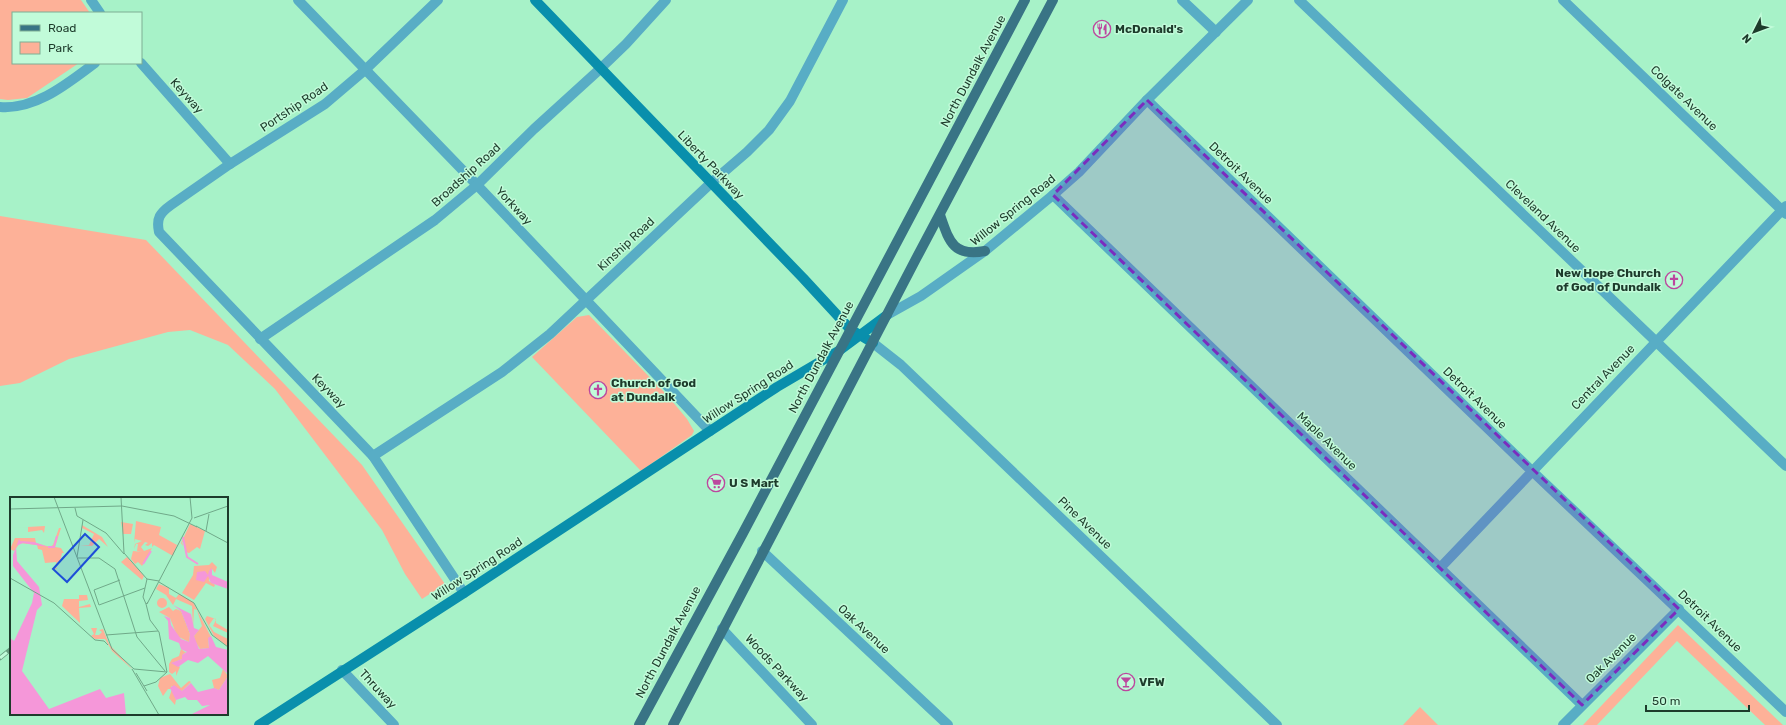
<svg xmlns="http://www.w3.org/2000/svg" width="1786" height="725" viewBox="0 0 1786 725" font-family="Rubik,sans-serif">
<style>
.green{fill:#fdb198}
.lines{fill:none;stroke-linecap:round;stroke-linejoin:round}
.street{stroke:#58adc5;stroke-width:10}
.secondary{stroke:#098fac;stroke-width:10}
.primary{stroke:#397485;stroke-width:10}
.rail-casing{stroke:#689e80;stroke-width:4.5}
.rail{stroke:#c1fbd9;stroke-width:3;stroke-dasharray:9;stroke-linecap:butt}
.marked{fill:#7b2cbf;fill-opacity:0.2;stroke:#7b2cbf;stroke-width:3;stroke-dasharray:8 5;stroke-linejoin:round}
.labels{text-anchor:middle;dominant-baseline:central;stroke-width:3;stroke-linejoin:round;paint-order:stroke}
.poi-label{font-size:12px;font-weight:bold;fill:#1d3b2b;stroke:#c1fbd9;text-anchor:start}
.street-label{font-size:12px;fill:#1d3b2b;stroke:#c1fbd9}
.inset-river{fill:none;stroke:#f597d9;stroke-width:2}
.inset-road{fill:none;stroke:#70a989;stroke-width:1}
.view{fill:#1d4ed8;fill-opacity:0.15;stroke:#1d4ed8;stroke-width:2}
.inset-edge{fill:none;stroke:#1d3b2b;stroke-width:2}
</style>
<rect width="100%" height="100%" fill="#a7f2c8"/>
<g class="green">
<path d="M 0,0 L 81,0 L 90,13 L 13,13 L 13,63 L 79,63 L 27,98 L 8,100 L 0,99 Z"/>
<path d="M 0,216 L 146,240 L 362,465 L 445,584 L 422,599 L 405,574 L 382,530 L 275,389 L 228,345 L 190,330 L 168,332 L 69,359 L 20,383 L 0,386 Z"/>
<path d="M 589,315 L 667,395 L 687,419 L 694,431 L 692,435 L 641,471 L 532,357 L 577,317 Z"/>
<path d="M 1678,625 L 1783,725 L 1765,725 L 1677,641 L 1597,725 L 1583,725 Z"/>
<path d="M 1420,707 L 1438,725 L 1403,725 Z"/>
</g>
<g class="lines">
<g class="street">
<path d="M 91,0 L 100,13"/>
<path d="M 298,0 L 477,185 L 710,431"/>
<path d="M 438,0 L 365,70 L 325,104 L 230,164 L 171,205 C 160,213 156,218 159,232 L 373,456 L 464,593"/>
<path d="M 1182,0 L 1216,32"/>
<path d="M 1299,0 L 1786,466"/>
<path d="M 1563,0 L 1786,214"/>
<path d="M 141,63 L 230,164"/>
<path d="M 1147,100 L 1532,471 L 1786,712"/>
<path d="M 0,107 C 36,110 68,83 95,63"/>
<path d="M 1053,195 L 1582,705"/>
<path d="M 887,315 L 921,296 L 985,251 L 1053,195 L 1079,172 L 1147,100 L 1248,0"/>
<path d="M 260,339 L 435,220 L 477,185 L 534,129 L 600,69 L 626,44 L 666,0"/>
<path d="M 873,343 L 901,365 L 1277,725"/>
<path d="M 373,456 L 502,372 L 550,334 L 711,183 L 747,152 L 769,130 L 790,101 L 843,0"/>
<path d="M 762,551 L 948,725"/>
<path d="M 1440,568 L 1786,206"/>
<path d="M 722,629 L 812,725"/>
<path d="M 342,670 L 394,725"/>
<path d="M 1563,725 L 1679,609"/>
</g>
<g class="secondary">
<path d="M 535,0 L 803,278 L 850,329 L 873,343"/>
<path d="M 259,725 L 464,593 L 777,387 L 840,350 L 887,315"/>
</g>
<g class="primary">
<path d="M 940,215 C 949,241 953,257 985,251"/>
<path d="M 639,725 L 743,533 L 1025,0"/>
<path d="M 673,725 C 798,482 925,241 1053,0"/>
</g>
<defs>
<path id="rail" d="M 0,658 L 11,649"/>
</defs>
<use href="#rail" class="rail-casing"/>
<use href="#rail" class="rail"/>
</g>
<path class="marked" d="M 1147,100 L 1679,609 L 1582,705 L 1053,195 Z"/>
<defs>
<symbol id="restaurant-ring" viewBox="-11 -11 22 22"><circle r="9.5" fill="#c1fbd9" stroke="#bc479e" stroke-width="1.5"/><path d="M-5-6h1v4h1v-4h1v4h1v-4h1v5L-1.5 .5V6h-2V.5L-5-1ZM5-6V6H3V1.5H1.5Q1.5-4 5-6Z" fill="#bc479e"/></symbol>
<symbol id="church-ring" viewBox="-11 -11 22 22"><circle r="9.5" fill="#c1fbd9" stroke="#bc479e" stroke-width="1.5"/><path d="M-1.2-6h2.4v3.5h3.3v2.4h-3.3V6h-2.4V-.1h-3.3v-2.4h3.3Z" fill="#bc479e"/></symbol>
<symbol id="supermarket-ring" viewBox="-11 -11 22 22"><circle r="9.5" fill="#c1fbd9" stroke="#bc479e" stroke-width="1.5"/><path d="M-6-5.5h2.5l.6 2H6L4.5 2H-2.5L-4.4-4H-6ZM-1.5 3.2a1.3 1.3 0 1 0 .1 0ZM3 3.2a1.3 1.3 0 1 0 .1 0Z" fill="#bc479e"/></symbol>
<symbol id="bar-ring" viewBox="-11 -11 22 22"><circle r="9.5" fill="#c1fbd9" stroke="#bc479e" stroke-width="1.5"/><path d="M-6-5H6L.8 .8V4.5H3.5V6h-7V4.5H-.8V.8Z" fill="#bc479e"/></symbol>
</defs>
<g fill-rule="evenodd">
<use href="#restaurant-ring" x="1092" y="19" width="20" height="20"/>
<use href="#church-ring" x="1664" y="270" width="20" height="20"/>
<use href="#church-ring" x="588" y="380" width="20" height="20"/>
<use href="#supermarket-ring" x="706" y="473" width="20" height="20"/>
<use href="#bar-ring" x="1116" y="672" width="20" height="20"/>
</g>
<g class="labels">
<g class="poi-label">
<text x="1115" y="29">McDonald's</text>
<text x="1661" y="273" text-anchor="end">New Hope Church<tspan x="1661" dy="14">of God of Dundalk</tspan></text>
<text x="611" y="383">Church of God<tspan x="611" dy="14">at Dundalk</tspan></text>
<text x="729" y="483">U S Mart</text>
<text x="1139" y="682">VFW</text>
</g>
<g class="street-label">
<text transform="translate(973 71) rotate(-62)">North Dundalk Avenue</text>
<text transform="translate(187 96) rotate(48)">Keyway</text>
<text transform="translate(1684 98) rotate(44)">Colgate Avenue</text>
<text transform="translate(294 107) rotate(-34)">Portship Road</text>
<text transform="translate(711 165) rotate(46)">Liberty Parkway</text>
<text transform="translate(1241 173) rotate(44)">Detroit Avenue</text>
<text transform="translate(466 175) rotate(-42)">Broadship Road</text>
<text transform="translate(514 206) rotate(47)">Yorkway</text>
<text transform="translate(1013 210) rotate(-39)">Willow Spring Road</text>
<text transform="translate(1543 216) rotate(44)">Cleveland Avenue</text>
<text transform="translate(626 244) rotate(-43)">Kinship Road</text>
<text transform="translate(821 357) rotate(-62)">North Dundalk Avenue</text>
<text transform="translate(1603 377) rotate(-46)">Central Avenue</text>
<text transform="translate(329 391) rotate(46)">Keyway</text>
<text transform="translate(748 392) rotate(-33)">Willow Spring Road</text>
<text transform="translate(1475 398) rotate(44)">Detroit Avenue</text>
<text transform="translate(1327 441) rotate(44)">Maple Avenue</text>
<text transform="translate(1085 523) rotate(44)">Pine Avenue</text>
<text transform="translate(477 569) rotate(-33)">Willow Spring Road</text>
<text transform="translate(1710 621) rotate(44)">Detroit Avenue</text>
<text transform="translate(864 629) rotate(43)">Oak Avenue</text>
<text transform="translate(668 642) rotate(-62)">North Dundalk Avenue</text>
<text transform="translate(1611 658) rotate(-45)">Oak Avenue</text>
<text transform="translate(777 668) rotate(47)">Woods Parkway</text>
<text transform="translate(378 689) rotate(47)">Thruway</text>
</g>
</g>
<g transform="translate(10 497)">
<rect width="218" height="218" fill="#a7f2c8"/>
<path d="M 126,24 L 151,30 L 149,38 L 167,48 L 163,59 L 144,48 L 142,50 L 142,46 L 138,49 L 135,48 L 138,46 L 135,45 L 131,50 L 134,54 L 142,51 L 132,69 L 128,65 L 125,67 L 121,62 L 123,54 L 132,55 L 127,54 L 128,47 L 126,47 L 124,52 L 125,47 L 132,44 L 125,42 L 124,46 ZM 111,25 L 123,27 L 121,37 L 113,37 ZM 180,27 L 195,34 L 190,52 L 187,50 L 179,56 L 176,55 L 174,44 L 172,45 L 173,49 L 171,46 ZM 72,28 L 92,40 L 98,50 L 89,42 L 82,49 L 70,48 L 79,48 L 84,37 L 72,31 ZM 35,29 L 34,36 L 32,33 L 18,35 L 18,30 L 0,31 ZM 49,31 L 51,31 L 45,50 L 51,51 L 54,56 L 52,56 L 50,65 L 47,65 L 47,72 L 40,72 L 47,71 L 46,65 L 35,66 L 32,53 L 28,52 L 27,48 L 10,46 L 4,54 L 0,52 L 5,41 L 25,41 L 26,46 L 40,50 L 43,48 ZM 117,60 L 134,79 L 132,83 L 111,65 ZM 202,65 L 207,70 L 205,76 L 202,72 L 199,74 L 199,84 L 205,88 L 204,90 L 196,86 L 184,103 L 172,96 L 183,78 L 184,69 L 199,68 ZM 149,87 L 159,91 L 159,97 L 166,101 L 169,97 L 183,105 L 201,140 L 198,141 L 199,151 L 190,152 L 185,144 L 184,139 L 192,129 L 187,113 L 184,112 L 183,130 L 182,109 L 166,102 L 163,108 L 156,98 L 146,92 ZM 69,98 L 77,98 L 78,103 L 69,104 L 69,110 L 80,107 L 81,110 L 69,111 L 70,126 L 52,109 L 54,102 L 69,102 ZM147 106a5 5 0 1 1 10 0a5 5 0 1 1-10 0ZM 159,110 L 163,114 L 166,112 L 171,114 L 180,137 L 179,145 L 167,139 L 160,121 L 149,115 ZM 197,119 L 206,122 L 206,126 L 218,133 L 218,136 L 203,129 L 206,123 L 204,121 L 199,128 L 204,135 L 218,142 L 218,150 L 204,139 L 195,122 ZM 87,131 L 85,138 L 89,138 L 92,135 L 89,133 L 93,132 L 99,147 L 123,173 L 102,154 L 95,142 L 85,142 L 81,139 L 84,137 L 81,131 ZM 171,152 L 176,156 L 173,157 L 172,162 L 162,166 L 170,170 L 166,179 L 166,174 L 162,177 L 159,175 L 159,167 L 162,162 L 169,159 ZM 213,172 L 218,179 L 209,193 L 204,191 L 202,183 L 210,181 ZM 160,177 L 171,191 L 179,184 L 181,185 L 172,194 L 161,189 L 166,203 L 165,208 L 159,201 L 162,192 L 158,192 L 153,199 L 148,189 L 150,181 Z" fill="#fdb198"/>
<path d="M 9,42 L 10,44 L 24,45 L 38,50 L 13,46 L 6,49 L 7,64 L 29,90 L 32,108 L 27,113 L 12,174 L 39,212 L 90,192 L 96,201 L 114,196 L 116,218 L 0,218 L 0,141 L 4,144 L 5,142 L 22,106 L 24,96 L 3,69 L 3,58 ZM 202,71 L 202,78 L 218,85 L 218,92 L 201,86 L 198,79 L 194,85 L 186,83 L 187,75 L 195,74 L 198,78 L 199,74 L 192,73 L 199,74 ZM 163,108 L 181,117 L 184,131 L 189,133 L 184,139 L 189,152 L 199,151 L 198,141 L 201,139 L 206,150 L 218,153 L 218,177 L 198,159 L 188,166 L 178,163 L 168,170 L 161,166 L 172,162 L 172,158 L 177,155 L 171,152 L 169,146 L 159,142 L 158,124 L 154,119 L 160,121 L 161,128 L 171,142 L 179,145 L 180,137 L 171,114 ZM 218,179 L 218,218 L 180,218 L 200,208 L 192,209 L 187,203 L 178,203 L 175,200 L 166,203 L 160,191 L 164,188 L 172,194 L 181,186 L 188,195 L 204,191 L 209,193 Z" fill="#f597d9"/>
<path class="inset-river" d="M 173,40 L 177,60 L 188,67M 38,50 L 44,50 L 47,39M 133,67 L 141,54"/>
<path class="inset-road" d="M 44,0 L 102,152 L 124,172 L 157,175 L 149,135 L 140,123 L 136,107 L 138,105M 111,0 L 114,56 L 137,82 L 149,84M 65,11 L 67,19 L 96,36 L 114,57M 0,12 L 112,9 L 164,19 L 187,30M 184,21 L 218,9M 186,29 L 218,46M 196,34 L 199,17M 67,60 L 73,23M 67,61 L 89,61 L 105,72 L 127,140 L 155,174M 0,81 L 44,106 L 85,143 L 94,144 L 98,148M 110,83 L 84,93 L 89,108 L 135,91M 149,85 L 184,106 L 202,138 L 218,150M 136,107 L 133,100 L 137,82M 137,107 L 182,21 L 180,0M 96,138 L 148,134M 122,172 L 149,218M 126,176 L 137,194M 134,189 L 146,185 L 157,175"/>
<path class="view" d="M 75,37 L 89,50 L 57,85 L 43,72 Z"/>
<rect width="218" height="218" class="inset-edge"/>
</g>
<rect x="12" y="12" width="130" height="52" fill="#c1fbd9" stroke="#7fae93"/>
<rect x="20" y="25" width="20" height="6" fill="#397485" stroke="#7fae93"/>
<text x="48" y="32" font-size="12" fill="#1d3b2b">Road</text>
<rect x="20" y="42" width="20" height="12" fill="#fdb198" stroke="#7fae93"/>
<text x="48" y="52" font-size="12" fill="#1d3b2b">Park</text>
<g transform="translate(1754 32) rotate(228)" stroke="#c1fbd9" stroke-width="3" paint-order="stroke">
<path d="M0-3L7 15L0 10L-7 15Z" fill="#1d3b2b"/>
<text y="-6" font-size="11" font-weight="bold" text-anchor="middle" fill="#1d3b2b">N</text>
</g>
<path d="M1646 705v6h103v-6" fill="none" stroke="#1d3b2b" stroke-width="2"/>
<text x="1652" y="705" font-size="12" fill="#1d3b2b" stroke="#c1fbd9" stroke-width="3" paint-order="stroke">50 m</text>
</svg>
